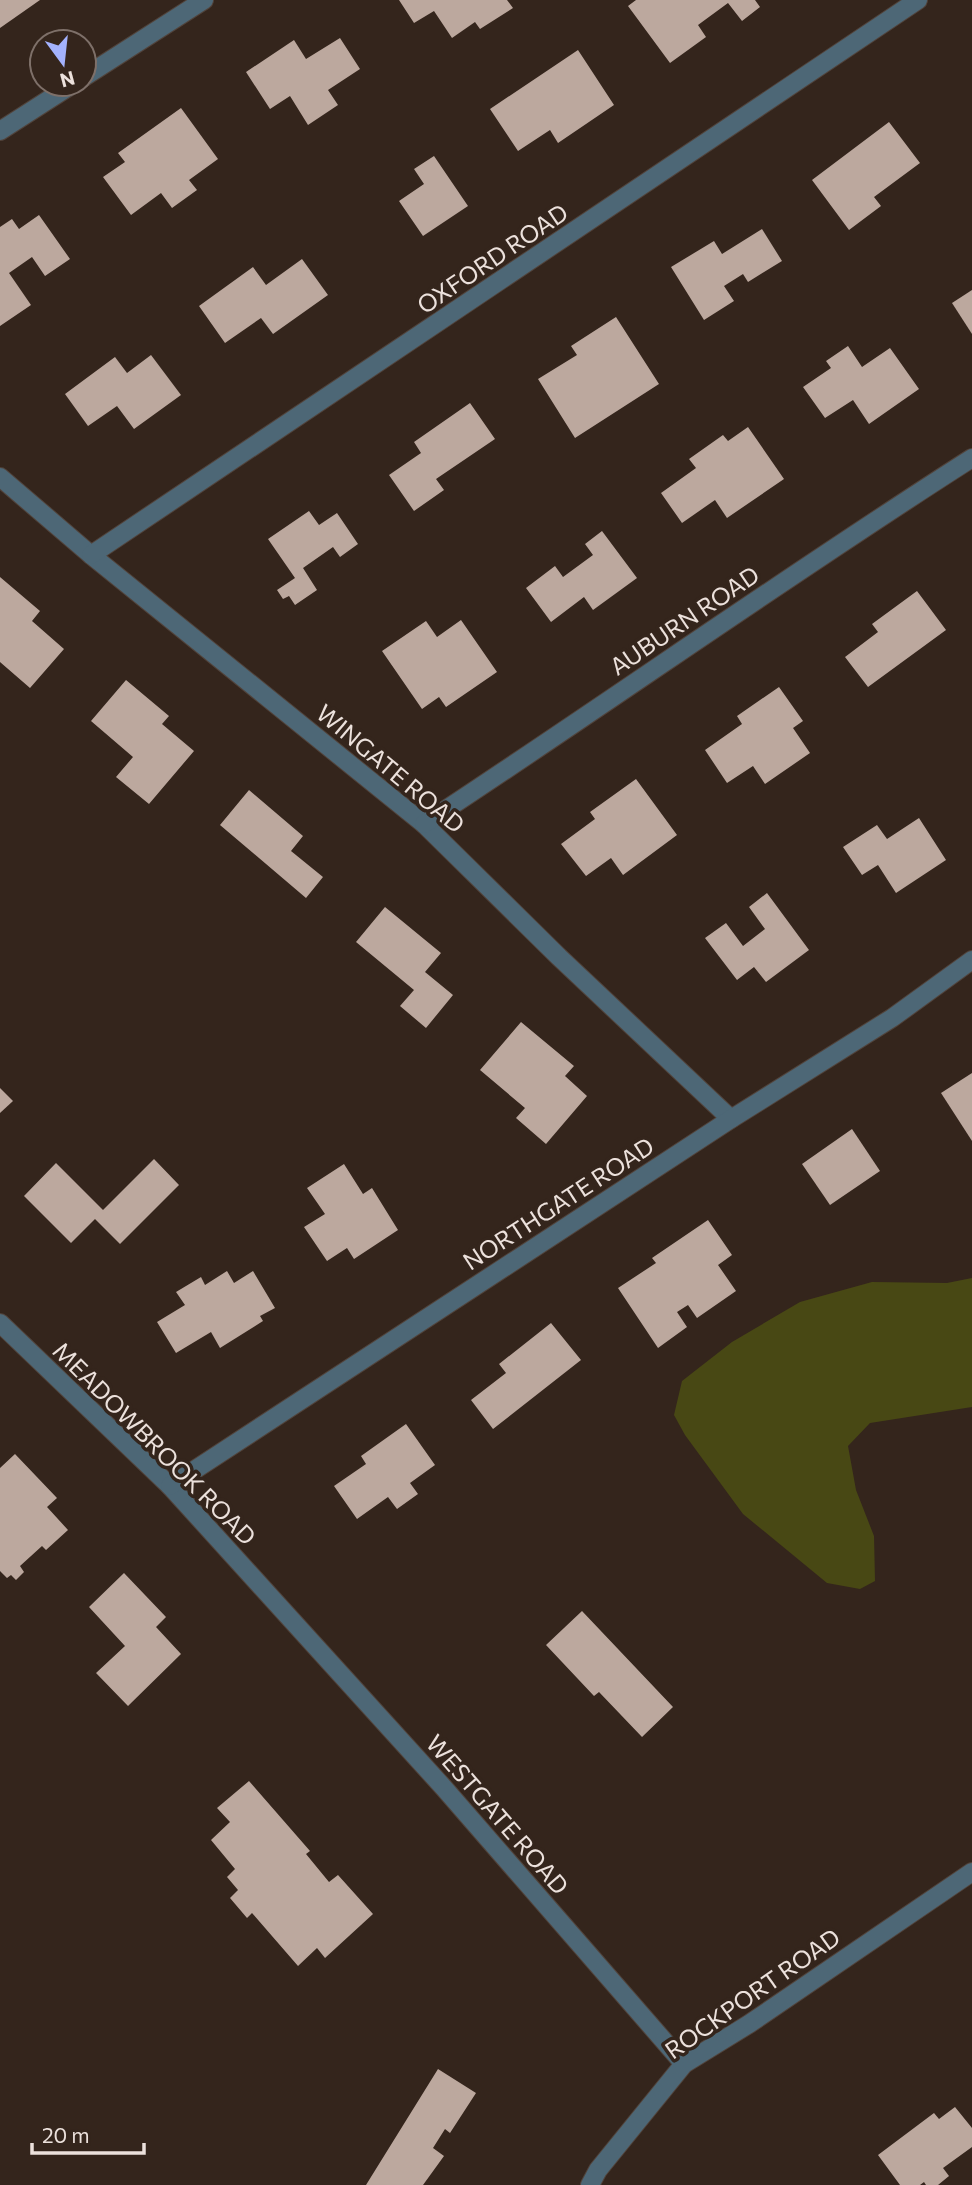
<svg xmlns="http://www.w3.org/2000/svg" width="972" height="2185" viewBox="0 0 972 2185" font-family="Commissioner,sans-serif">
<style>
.green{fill:#484814}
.building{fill:#bca89e}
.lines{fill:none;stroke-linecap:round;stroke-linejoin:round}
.minor-casing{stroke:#51433b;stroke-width:20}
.minor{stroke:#4d6776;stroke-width:18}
.labels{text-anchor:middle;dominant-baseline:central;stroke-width:7;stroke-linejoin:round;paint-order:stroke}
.street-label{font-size:24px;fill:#ece1dc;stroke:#34251c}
</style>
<rect width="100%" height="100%" fill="#34251c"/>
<path class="green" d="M 972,1278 L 972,1407 L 870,1423 L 848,1446 L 856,1490 L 874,1536 L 875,1581 L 860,1589 L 827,1583 L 743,1514 L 685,1435 L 674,1415 L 682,1381 L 732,1342 L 800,1302 L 872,1282 L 947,1283 Z"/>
<g class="building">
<path d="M 0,0 L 40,0 L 0,28 Z"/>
<path d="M 399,0 L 507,0 L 513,8 L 480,29 L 475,22 L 452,38 L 434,11 L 414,23 Z"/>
<path d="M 636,0 L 755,0 L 760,7 L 742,21 L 728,3 L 698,25 L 706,37 L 670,63 L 628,6 Z"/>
<path d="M 340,38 L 360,69 L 328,90 L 338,105 L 308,125 L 290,96 L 270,109 L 246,72 L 294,40 L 306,59 Z"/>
<path d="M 578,50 L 614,105 L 558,143 L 550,130 L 518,151 L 490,109 Z"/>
<path d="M 181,108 L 218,159 L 189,180 L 197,190 L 172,208 L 161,193 L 131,215 L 103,177 L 125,162 L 118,153 Z"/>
<path d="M 889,122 L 920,163 L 874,197 L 881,206 L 849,230 L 812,180 Z"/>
<path d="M 434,156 L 468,206 L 423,236 L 399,201 L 424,184 L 414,169 Z"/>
<path d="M 39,215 L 70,259 L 45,276 L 32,257 L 9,273 L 31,305 L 0,326 L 0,227 L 12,219 L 19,229 Z"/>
<path d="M 762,229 L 782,261 L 748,282 L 743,274 L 724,286 L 734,301 L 704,320 L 671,267 L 714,241 L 722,254 Z"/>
<path d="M 302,259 L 328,295 L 273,334 L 261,318 L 225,343 L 199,306 L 253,267 L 266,285 Z"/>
<path d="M 972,290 L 972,334 L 952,303 Z"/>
<path d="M 616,317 L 659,384 L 575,438 L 538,379 L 577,355 L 571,346 Z"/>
<path d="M 848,346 L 862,367 L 890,348 L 919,389 L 869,424 L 853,400 L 825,418 L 803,387 L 831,368 L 826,361 Z"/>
<path d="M 151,355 L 181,395 L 134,429 L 117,406 L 88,426 L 65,394 L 115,357 L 127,373 Z"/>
<path d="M 470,403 L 495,439 L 436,479 L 444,490 L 414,511 L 389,475 L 421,453 L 414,442 Z"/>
<path d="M 748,427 L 784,479 L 727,518 L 715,500 L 682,523 L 661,493 L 696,468 L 689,459 L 723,435 L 728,441 Z"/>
<path d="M 309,511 L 319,525 L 337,513 L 358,544 L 340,557 L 333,547 L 303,568 L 317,590 L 295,605 L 289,596 L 283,599 L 277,590 L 295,578 L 268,539 Z"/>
<path d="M 602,531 L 637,578 L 593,610 L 584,597 L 551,622 L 526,588 L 555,566 L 563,577 L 593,555 L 585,544 Z"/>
<path d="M 0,577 L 40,611 L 32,621 L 64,649 L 30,688 L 0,662 Z"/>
<path d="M 917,591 L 946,630 L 868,687 L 845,657 L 878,632 L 872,624 Z"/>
<path d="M 461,620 L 497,672 L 446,707 L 439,697 L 422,709 L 382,651 L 426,621 L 437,637 Z"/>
<path d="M 126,680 L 169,716 L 162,724 L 194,751 L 149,804 L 116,777 L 133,757 L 91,721 Z"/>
<path d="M 779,687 L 803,721 L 793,728 L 810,753 L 765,784 L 753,766 L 727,783 L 705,750 L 742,724 L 737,716 Z"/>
<path d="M 636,779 L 677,835 L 623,875 L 611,858 L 586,876 L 561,844 L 595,819 L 590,812 Z"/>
<path d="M 249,790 L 303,836 L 291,851 L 323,877 L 306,898 L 220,825 Z"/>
<path d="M 919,818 L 946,860 L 896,893 L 878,865 L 862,875 L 843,847 L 877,825 L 887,839 Z"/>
<path d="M 767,893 L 809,950 L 766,982 L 754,967 L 737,980 L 705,938 L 726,923 L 743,946 L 765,929 L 749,907 Z"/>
<path d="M 385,907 L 441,953 L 425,972 L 453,995 L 426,1028 L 400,1006 L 414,990 L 356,942 Z"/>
<path d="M 521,1022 L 574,1066 L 565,1076 L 587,1096 L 546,1144 L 516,1118 L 525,1108 L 480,1070 Z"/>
<path d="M 972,1073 L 972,1141 L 941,1093 Z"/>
<path d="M 0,1088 L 13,1101 L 0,1113 Z"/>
<path d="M 852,1129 L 880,1171 L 830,1205 L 802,1164 Z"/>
<path d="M 154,1159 L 179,1185 L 120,1244 L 95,1219 L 71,1243 L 24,1196 L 56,1163 L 103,1210 Z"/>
<path d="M 344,1164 L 363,1194 L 372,1188 L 398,1230 L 354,1259 L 347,1248 L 327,1261 L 304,1227 L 325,1214 L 307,1188 Z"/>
<path d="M 708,1220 L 732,1255 L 718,1265 L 736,1291 L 697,1318 L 688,1305 L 677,1312 L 687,1327 L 658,1348 L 618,1288 L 656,1263 L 652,1258 Z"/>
<path d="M 227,1271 L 234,1283 L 253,1271 L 275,1308 L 260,1316 L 263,1321 L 220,1348 L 211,1332 L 176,1353 L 157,1322 L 185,1305 L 176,1292 L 201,1277 L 205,1285 Z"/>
<path d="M 551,1323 L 581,1360 L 493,1429 L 471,1400 L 506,1373 L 499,1364 Z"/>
<path d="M 406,1424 L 435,1465 L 410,1483 L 418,1494 L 397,1509 L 388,1497 L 357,1519 L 334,1486 L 366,1464 L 361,1456 Z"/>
<path d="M 15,1454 L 57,1498 L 47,1507 L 68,1530 L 46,1550 L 42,1546 L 20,1566 L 24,1572 L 16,1580 L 11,1575 L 7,1578 L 0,1571 L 0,1468 Z"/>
<path d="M 124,1573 L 166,1617 L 156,1627 L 181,1654 L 128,1706 L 96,1673 L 125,1646 L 89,1607 Z"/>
<path d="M 582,1611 L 673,1707 L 642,1737 L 599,1692 L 594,1696 L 546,1645 Z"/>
<path d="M 249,1781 L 310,1851 L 306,1854 L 329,1882 L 338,1875 L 373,1914 L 325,1958 L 317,1948 L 298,1966 L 252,1913 L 247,1918 L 230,1898 L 238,1890 L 227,1877 L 235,1869 L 211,1840 L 230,1822 L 217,1808 Z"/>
<path d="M 438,2069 L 476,2093 L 450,2133 L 445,2129 L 433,2148 L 444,2156 L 423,2185 L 366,2185 Z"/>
<path d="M 955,2107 L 972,2128 L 972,2147 L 943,2168 L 949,2176 L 938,2185 L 926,2185 L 924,2182 L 920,2185 L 900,2185 L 878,2155 L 934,2113 L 939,2119 Z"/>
</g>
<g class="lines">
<defs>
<g id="minor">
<path d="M 84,77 L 204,0"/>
<path d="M 0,131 L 73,84"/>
<path d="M 0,477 L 91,555 L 424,824 L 559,957 L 731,1119"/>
<path d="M 91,555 L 918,0"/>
<path d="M 424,824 C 608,703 787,576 972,458"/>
<path d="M 0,1323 L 170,1486 L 444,1788 L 684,2064"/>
<path d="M 170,1486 L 731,1119 L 892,1018 L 972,960"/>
<path d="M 590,2185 L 598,2170 L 684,2064 L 749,2024 L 972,1872"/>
</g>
</defs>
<use href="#minor" class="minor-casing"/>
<use href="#minor" class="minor"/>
</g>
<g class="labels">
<g class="street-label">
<text transform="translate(492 258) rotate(-34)">OXFORD ROAD</text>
<text transform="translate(684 620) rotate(-34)">AUBURN ROAD</text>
<text transform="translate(391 768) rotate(40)">WINGATE ROAD</text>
<text transform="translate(558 1203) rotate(-33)">NORTHGATE ROAD</text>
<text transform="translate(155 1443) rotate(45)">MEADOWBROOK ROAD</text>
<text transform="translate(498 1814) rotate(49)">WESTGATE ROAD</text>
<text transform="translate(752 1993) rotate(-35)">ROCKPORT ROAD</text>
</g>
</g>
<g transform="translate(63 63) rotate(165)"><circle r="33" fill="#34251c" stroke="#7e7069" stroke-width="2"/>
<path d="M0-5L12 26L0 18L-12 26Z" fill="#a3b2fd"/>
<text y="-10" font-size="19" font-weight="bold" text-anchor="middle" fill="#ece1dc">N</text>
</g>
<path d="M32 2143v10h112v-10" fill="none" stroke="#ece1dc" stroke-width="3.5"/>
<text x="42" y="2143" font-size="21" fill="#ece1dc" stroke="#34251c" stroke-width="5" paint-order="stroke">20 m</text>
</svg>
